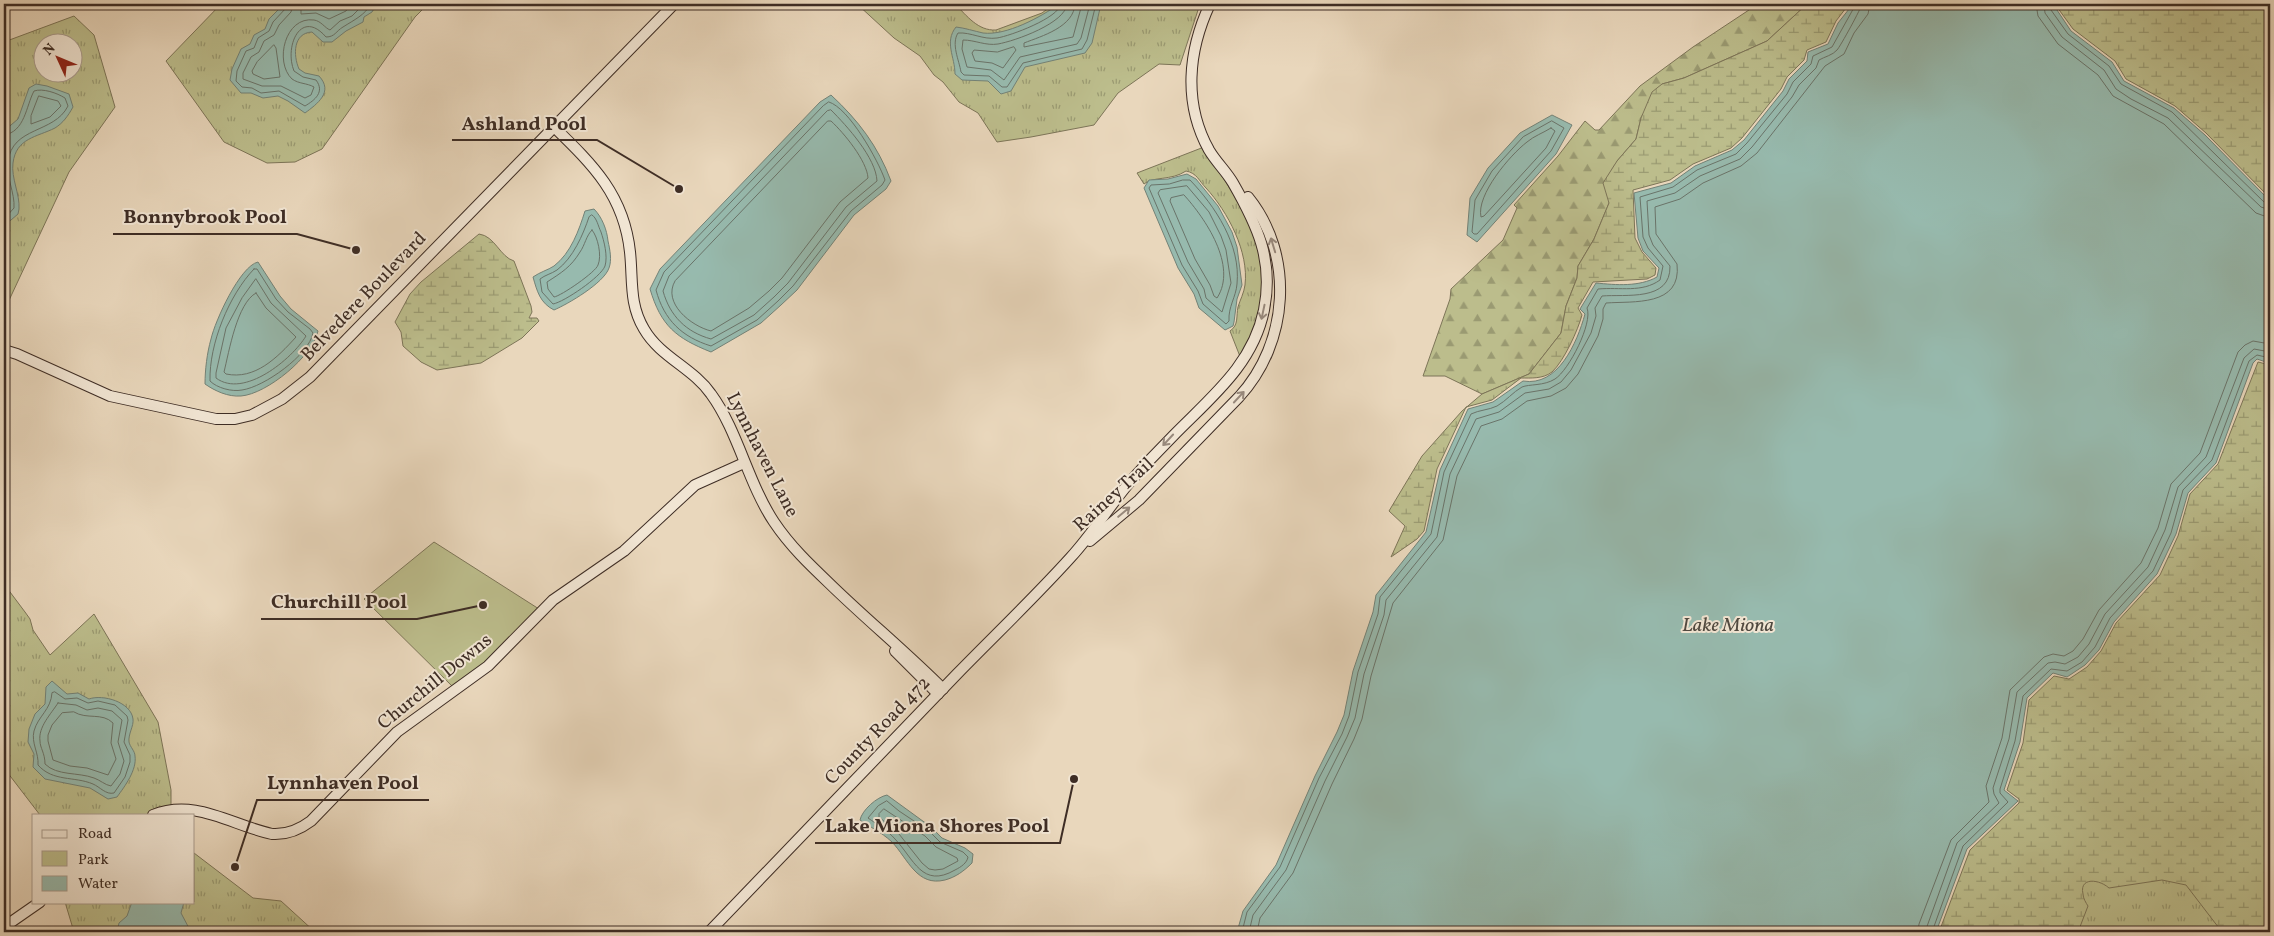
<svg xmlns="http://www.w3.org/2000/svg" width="2274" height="936" viewBox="0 0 2274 936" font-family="Vollkorn,serif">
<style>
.grass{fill:url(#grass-tufts);stroke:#7d7558;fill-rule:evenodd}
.forest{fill:url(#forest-firs);stroke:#7d7558}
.wetland{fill:url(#wetland-marsh);stroke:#7d7558}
.park{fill:#bcbd8c;stroke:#7d7558}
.water{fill:#97baae;stroke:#738277}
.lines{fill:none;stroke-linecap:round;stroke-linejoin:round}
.shore{stroke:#6a746a;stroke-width:1}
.secondary-casing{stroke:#3e2d25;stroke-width:12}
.secondary{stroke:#f1e5d3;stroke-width:10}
.oneway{stroke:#98897c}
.labels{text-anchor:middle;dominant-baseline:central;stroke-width:4;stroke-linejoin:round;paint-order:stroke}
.street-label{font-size:19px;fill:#3e2d25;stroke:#f1e5d3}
.water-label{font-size:20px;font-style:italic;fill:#504940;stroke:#f1e5d3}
.leader{fill:none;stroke:#3e2d25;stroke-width:2}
.callout-dot{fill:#3e2d25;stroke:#f1e5d3;stroke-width:2}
.callout-label{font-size:20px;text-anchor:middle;font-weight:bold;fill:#3e2d25;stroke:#f1e5d3;stroke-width:4;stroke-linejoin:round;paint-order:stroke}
</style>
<defs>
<pattern id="grass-tufts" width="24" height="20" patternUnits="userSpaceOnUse" patternTransform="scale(1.25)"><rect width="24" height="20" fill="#bcbd8c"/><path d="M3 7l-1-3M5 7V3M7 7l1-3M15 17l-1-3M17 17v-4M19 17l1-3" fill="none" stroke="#9a9a72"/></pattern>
<pattern id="forest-firs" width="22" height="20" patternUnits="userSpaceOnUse" patternTransform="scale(1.25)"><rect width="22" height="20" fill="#bcbd8c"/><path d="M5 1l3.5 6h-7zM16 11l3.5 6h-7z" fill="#9a9a72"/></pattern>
<pattern id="wetland-marsh" width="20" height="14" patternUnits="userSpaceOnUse" patternTransform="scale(1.25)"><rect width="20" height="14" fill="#bcbd8c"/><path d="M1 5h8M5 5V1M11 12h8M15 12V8" fill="none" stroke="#9a9a72"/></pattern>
</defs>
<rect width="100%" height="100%" fill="#e9d7bc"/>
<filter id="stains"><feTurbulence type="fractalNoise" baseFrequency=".004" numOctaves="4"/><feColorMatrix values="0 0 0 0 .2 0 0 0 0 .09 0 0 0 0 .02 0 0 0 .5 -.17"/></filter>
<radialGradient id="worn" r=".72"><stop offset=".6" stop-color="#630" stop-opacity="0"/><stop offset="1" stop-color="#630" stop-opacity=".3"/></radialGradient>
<g class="grass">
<path d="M 221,4 L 428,4 L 415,17 L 322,149 L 295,162 L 267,163 L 224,142 L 166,61 Z"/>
<path d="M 857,4 L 955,4 C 967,16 978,31 996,30 L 1042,13 L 1054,4 L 1200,4 L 1180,65 L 1159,64 L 1118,93 L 1094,125 L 1031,137 L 997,142 L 978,113 L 959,102 L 943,82 L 934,75 L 920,56 L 894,38 Z"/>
<path d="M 74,16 L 94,35 L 115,107 L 69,172 L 4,311 L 4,42 ZM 42,42 L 72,42 L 72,72 L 42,72 Z"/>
<path d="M 1204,147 L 1253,226 L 1264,276 L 1260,314 L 1241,359 L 1230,331 C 1239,325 1236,316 1238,307 C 1240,300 1244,293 1245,285 C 1249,252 1228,212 1206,188 C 1199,181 1197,173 1186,171 C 1171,181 1153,176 1144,184 L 1137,173 Z"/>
<path d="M 4,584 L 25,612 L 30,619 L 33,630 L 50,655 L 94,614 L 158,722 L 171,790 L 171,815 L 40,815 L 4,768 Z"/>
<path d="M 2151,846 L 2270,932 L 2056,932 L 2077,881 Z"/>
<path d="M 194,853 L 253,898 L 281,901 L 315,932 L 74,932 L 65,902 L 194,902 Z"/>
</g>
<path class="forest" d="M 1758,4 L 1807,4 L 1767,41 L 1684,78 L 1662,84 L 1641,118 L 1636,139 L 1617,161 L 1609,203 L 1594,239 L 1578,266 L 1577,278 L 1566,306 L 1561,333 L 1529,374 L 1482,394 L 1445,376 L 1423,376 L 1450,299 L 1451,289 L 1503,240 L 1517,208 L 1514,205 L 1558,156 L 1585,121 L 1595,130 L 1599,130 L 1640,86 L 1693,47 Z"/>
<g class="wetland">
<path d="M 1807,4 L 1849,4 L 1836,21 L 1826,42 L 1807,50 L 1804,60 L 1787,77 L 1781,89 L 1742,138 L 1731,148 L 1693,164 L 1670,180 L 1633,190 L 1635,238 L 1642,252 L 1656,268 L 1655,275 L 1647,279 L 1593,282 L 1578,308 L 1582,315 C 1578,330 1564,361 1552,372 C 1543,379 1531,378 1521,378 L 1492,400 L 1466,407 L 1437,469 L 1424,531 L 1417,539 L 1391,557 L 1405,526 L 1389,511 L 1422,456 L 1462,411 L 1482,394 L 1529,374 L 1561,333 L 1566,306 L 1577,278 L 1578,266 L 1594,239 L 1609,203 L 1603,183 L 1617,161 L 1636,139 L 1641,118 L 1652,92 L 1662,84 L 1684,78 L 1767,41 Z"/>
<path d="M 2057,4 L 2270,4 L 2270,198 L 2206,133 L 2175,106 L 2126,79 L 2115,61 L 2073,29 L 2057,7 Z"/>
<path d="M 479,234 C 495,236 500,257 514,261 L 531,306 L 532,312 L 529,318 L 537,318 L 539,321 L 522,338 L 481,363 L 437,370 L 421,362 L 403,346 L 401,332 L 395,322 L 410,294 L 421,282 Z"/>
<path d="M 2258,362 L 2270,365 L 2270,932 L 2222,932 L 2186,885 L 2162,880 L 2109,888 C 2099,879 2079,877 2083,894 C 2083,898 2086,903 2088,906 L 2078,932 L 1939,932 L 1970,850 L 2019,803 L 2019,799 L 2007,790 L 2023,743 L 2029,700 L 2054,676 L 2069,679 L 2087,667 L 2101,651 L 2116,623 L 2160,575 L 2178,536 L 2190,494 L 2218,464 Z"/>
</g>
<path class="park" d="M 434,542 L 539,609 L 495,655 L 454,688 L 364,599 Z"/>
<g class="water">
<path d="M 284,4 L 377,4 L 372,12 L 364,17 L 363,22 L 346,31 L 332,42 L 323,42 L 312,32 C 293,33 293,55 299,69 L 305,73 L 319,76 C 334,92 317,104 305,113 L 288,101 L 278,96 L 263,98 L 251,93 L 241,93 L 230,80 L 232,69 L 241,49 L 250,44 L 254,35 L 265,29 L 269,19 Z"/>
<path d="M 1059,4 L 1101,4 L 1092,43 L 1085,53 L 1025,67 L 1011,91 L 1001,94 L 988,81 L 962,80 L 955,74 C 955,57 944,42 956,27 C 965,28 974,31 983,33 C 1006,36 1041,17 1059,4 Z"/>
<path d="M 1853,4 L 2055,4 L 2055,7 L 2071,31 L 2112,62 L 2124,81 L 2174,108 L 2205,135 L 2270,201 L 2270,362 L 2269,363 L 2257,359 L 2253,363 L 2216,463 L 2188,493 L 2176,534 L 2157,574 L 2114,622 L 2099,650 L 2085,665 L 2067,677 L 2053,673 L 2027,698 L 2020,742 L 2004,790 L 2018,801 L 1967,849 L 1936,932 L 1237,932 L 1243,911 L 1276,865 L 1315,776 L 1337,732 L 1344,715 L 1353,671 L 1373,612 L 1376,595 L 1426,532 L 1440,470 L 1468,409 L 1493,402 L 1523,381 C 1558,387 1577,343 1585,314 L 1580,309 L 1596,283 C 1616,285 1639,287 1657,277 L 1659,268 L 1643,251 L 1638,238 L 1634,193 L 1671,183 L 1695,166 L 1732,150 L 1744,140 L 1783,91 L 1789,79 L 1807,61 L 1808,52 L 1828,44 L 1838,23 Z"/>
<path d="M 36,84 L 47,86 L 69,94 L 73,107 C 68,116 63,123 55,128 C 37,137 16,138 13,163 C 11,178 20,194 19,209 L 18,214 L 4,226 L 4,131 L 18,119 L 29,88 Z"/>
<path d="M 831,95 C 858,120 878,146 891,181 L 886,189 L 854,215 L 797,290 L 781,305 L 761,323 L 711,352 C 676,338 661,326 650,289 L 660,269 L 820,102 Z"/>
<path d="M 1552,115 L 1572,125 L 1556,154 L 1477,242 L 1467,235 L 1470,198 L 1488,168 L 1520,133 Z"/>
<path d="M 1187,174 L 1196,179 L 1218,206 L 1232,232 L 1237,247 L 1242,285 L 1237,299 L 1234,322 L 1233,326 L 1225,330 L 1199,308 L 1194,294 L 1178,268 L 1144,188 L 1149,180 L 1168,179 Z"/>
<path d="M 594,209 C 602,217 607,230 608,241 C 610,250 612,260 609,268 C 604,283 568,304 554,310 C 540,303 537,291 533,277 C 540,272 548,270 554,266 C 571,253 579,230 585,211 Z"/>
<path d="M 258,262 L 280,296 L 291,309 L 318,331 C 313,356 267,394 241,396 C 228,397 215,391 205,384 C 205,370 207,353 211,339 C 215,321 240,266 258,262 Z"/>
<path d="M 52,681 L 67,694 L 78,693 L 89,699 C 103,694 131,702 133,719 C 134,726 128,734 129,742 C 130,747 135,751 135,756 C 137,770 125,786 117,797 L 108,799 L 90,788 L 45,779 L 33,767 L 34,754 L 28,742 L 29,729 L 35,714 L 45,704 L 46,687 Z"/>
<path d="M 887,795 L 931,827 L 942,838 L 965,848 L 973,854 L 972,863 C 964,871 956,877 945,880 C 917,887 908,859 892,842 C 880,831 871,828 860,820 C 862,810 877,797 887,795 Z"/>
<path d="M 132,902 L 184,902 L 181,913 L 191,932 L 117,932 L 119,923 L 127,916 Z"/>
</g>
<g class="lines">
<g class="shore">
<path d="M 287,4 L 286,8 L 273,22 L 269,31 L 258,38 L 254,48 L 246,51 L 237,71 L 236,81 L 242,87 L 252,88 L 261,93 L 279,91 L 305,106 C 315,100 325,92 316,80 L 303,77 L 294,71 C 284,46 301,8 326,37 C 335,37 336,31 343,27 C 354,20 365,15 371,4"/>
<path d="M 293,4 L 291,12 L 279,25 L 274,35 L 264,41 L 259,52 L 251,57 L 243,73 L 243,79 L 262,86 L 281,86 L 305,98 L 311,95 L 314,87 C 307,83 299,84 292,79 C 274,62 285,16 314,20 C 321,21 325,28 330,30 L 340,21 L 352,16 L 364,4"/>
<path d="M 301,4 L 301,14 L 316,13 L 329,19 L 346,11 L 351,4"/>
<path d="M 1061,4 C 1059,18 1010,36 997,38 C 983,40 971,32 958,33 C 951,44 959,60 961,72 L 964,75 L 989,76 L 1002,87 L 1007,87 L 1023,63 L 1082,49 L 1087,40 L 1096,4"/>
<path d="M 1067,4 C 1066,23 1015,41 998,44 C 986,46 975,40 963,40 L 962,49 L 967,67 L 991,70 L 1004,80 L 1020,57 L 1077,44 L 1081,38 L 1090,4"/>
<path d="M 1075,4 C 1074,27 1042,36 1024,43 L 1024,47 L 1073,37 L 1082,4"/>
<path d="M 2036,4 L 2038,16 L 2058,44 L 2098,75 L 2113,96 L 2164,124 L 2256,213 L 2270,218"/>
<path d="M 2044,4 L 2045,13 L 2062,37 L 2104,70 L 2116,89 L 2131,99 L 2168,118 L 2261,207 L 2270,210"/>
<path d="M 2050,4 L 2051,10 L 2068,34 L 2109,66 L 2121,84 L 2172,112 L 2265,203 L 2270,204"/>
<path d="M 274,45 L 276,48 L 280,77 L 264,79 L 253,74 L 252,71 L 257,62 Z"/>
<path d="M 1014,47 L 1016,50 L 1003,68 L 992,63 L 975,61 L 972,53 L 974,50 L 997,52 Z"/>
<path d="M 39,96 L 58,101 L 61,106 L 50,117 L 31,124 L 31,116 Z"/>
<path d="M 829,102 C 849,108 878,160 885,180 L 882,185 L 851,211 L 793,286 L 778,301 L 757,320 L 711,346 C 682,337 664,320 656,290 L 664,272 L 823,106 Z"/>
<path d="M 831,110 C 847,126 876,158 877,181 L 846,207 L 788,283 L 774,297 L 754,315 L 711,339 C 686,332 670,316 663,291 L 669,276 L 827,111 Z"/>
<path d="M 828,121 L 831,121 C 844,133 867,161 868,178 L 840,202 L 782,278 L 769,291 L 749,308 L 711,331 C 691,326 662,303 675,281 Z"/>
<path d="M 1552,121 L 1564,128 L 1551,151 L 1477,234 L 1474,234 L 1472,232 L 1475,200 L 1492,171 L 1523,137 Z"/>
<path d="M 1551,128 L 1555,131 L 1546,148 L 1484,216 L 1481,217 C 1476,195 1510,155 1527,142 C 1534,136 1543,133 1551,128 Z"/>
<path d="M 4,135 C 25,132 26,106 34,91 C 43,88 57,93 65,98 L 68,106 C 54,134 12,126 8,162 C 6,177 15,193 14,208 L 4,219"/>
<path d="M 1183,180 L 1190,180 C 1215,206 1241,245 1237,284 C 1236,297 1228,307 1229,321 L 1226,324 L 1203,304 L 1198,291 L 1182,265 L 1149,188 L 1151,185 L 1169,184 Z"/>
<path d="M 1187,186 L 1209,212 L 1221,236 L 1226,250 L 1231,283 L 1222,312 L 1206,298 L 1204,289 L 1188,262 L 1158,193 L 1160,190 Z"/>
<path d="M 1184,195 C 1205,218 1238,266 1217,298 L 1214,296 L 1210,285 L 1195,259 L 1170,201 L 1171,198 Z"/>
<path d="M 592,215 C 597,218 598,226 601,232 C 604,241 608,256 605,266 C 601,277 564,302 553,304 L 542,292 L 540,279 C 545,275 551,274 557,270 C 573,258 583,235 589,217 Z"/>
<path d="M 592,230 C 598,237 602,256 598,265 C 596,272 561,296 554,297 L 548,289 L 547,282 C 561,273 571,267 580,252 C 585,245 586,236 592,230 Z"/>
<path d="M 254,269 L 257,269 L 276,299 L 288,312 L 310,329 L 313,333 C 309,355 264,387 242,390 C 232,392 217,388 210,381 C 209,344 229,295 254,269 Z"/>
<path d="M 256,279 L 271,303 L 306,336 C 292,359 244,399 216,378 L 216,373 L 226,328 L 242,298 Z"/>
<path d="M 256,293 L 266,308 L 296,337 C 277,358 255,380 226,374 L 224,372 C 229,352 237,303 256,293 Z"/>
<path d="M 55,692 L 65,699 L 77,698 L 88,703 L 98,701 L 115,705 L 127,716 L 128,720 L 124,742 L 130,755 L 130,762 L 125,777 L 114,793 C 106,795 100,787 93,784 C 74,776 53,782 38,765 C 39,753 31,743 34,731 C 38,716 51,710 52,693 Z"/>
<path d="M 58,703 L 76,705 L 87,710 L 98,708 L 112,711 L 122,720 L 118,742 L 124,761 L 120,774 L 111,786 C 105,785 100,780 94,778 C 78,772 57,776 45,764 C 45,753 40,748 40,741 C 38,727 51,714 58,703 Z"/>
<path d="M 74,712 C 87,720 102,712 113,723 L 111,743 L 116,759 L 108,775 L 87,768 L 70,766 L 53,760 L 48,741 L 48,735 L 52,725 L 62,713 Z"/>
<path d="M 887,801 L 899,811 L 929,831 L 940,842 L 963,852 L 968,857 C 967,863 961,867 955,870 C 922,889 914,859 895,839 C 887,830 878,825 868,818 L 878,806 Z"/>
<path d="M 884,809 L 925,836 L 936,847 L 957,858 L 958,861 L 943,869 L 935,870 L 929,869 L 922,863 L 899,834 L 879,817 L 879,814 Z"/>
<path d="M 1242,932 L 1247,912 L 1280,867 L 1319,778 L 1342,734 L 1349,716 L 1358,672 L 1378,614 L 1380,597 L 1431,534 L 1444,472 L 1471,414 C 1479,410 1489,410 1497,406 C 1506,401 1513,392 1522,387 C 1529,384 1544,386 1555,379 C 1569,370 1593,323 1587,308 L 1598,289 C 1620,287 1642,293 1660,280 L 1663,266 L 1648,248 L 1643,237 L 1640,197 L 1673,187 L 1697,170 L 1736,154 L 1747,143 L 1787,94 L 1793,82 L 1811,64 L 1813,56 L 1832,47 L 1856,4"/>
<path d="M 1249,932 L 1253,915 L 1286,870 L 1325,781 L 1347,737 L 1355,718 L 1364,674 L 1384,615 L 1386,600 L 1437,537 L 1450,474 L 1476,419 L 1499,412 L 1525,393 L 1549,389 L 1561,382 L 1571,370 L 1591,333 L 1596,316 L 1595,308 L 1602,296 C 1625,294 1671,302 1670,266 L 1653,245 L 1649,235 L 1647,201 L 1675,193 L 1700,176 L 1740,159 L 1752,147 L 1792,97 L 1799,85 L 1816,68 L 1819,60 C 1824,57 1833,55 1837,50 C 1840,47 1862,7 1862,4"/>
<path d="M 1257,932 L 1260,918 L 1293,873 L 1332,784 L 1354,739 L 1362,719 L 1371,676 L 1393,603 L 1443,540 L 1457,476 L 1481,426 L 1502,419 L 1527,401 L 1551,396 L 1566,388 L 1578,374 L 1598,336 L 1603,319 L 1603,309 L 1606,303 C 1633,301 1682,307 1677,264 L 1656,234 L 1655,207 L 1680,199 L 1703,183 L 1741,166 L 1757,153 L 1825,66 L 1844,54 L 1854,33 L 1868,14 L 1870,4"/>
<path d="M 1918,932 L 1919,924 L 1951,840 L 1989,802 L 1986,786 L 2002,738 L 2010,690 L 2044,657 L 2053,654 L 2064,656 L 2073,651 L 2083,639 L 2099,610 L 2141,563 L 2158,528 L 2171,484 L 2200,453 L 2238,352 L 2245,345 L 2253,341 L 2270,344"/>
<path d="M 1925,932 L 1957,843 L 1999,803 L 1994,794 L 1993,788 L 2009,739 L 2017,692 L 2048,663 L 2055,662 L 2065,664 L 2078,657 L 2089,644 L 2105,614 L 2148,567 L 2165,530 L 2178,487 L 2206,457 L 2244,358 L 2254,349 L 2270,352"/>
<path d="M 1932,932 L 1963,846 L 2008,802 L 2000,793 L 2000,789 L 2015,741 L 2023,696 L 2051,669 L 2067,671 L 2082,662 L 2095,647 L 2110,618 L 2153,571 L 2171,533 L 2183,490 L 2212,460 L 2249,361 L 2257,355 L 2270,358"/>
</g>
<defs>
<g id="secondary">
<path d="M 554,127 C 593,165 624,195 630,252 C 633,280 629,304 644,329 C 660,357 693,368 711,394 C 738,431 748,483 774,522 C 790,546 810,565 830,584 C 867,620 906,652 943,689"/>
<path d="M 4,350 L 17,354 L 110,396 L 216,419 L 235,419 L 252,415 L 282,399 L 310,377 L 674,4"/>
<path d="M 1090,541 L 1139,500 L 1239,397 C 1289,343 1295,255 1248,197"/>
<path d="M 895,651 L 938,694"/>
<path d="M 153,815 C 195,798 231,825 272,834 C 287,835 299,830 311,821 L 397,732 L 488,666 L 553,600 L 624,551 L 695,485 L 744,463"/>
<path d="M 4,927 L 40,902"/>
<path d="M 709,932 C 792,846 874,760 957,674 C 995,635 1035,597 1071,557 C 1092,534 1109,507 1129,483 C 1143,467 1158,451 1173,436 C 1210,398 1253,365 1264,310 C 1274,260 1257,225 1233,183 C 1226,171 1216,162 1209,150 C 1183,103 1188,51 1210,4"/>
</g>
</defs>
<use href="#secondary" class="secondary-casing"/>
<use href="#secondary" class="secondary"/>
</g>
<defs><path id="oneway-shaft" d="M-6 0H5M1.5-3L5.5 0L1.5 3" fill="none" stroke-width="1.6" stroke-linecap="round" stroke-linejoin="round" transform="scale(1.25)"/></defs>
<g class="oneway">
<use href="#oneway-shaft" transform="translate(1273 245) rotate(-107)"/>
<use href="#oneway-shaft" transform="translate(1263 312) rotate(102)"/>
<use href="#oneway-shaft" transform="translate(1239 397) rotate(-47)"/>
<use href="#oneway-shaft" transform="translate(1168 440) rotate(133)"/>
<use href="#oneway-shaft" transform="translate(1124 512) rotate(-40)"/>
</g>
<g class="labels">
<g class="street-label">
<text transform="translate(364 297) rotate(-46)">Belvedere Boulevard</text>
<text transform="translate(762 455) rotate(63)">Lynnhaven Lane</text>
<text transform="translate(1114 495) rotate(-42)">Rainey Trail</text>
<text transform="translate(435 682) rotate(-39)">Churchill Downs</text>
<text transform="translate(878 731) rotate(-46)">County Road 472</text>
</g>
<g class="water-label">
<text x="1728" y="626">Lake Miona</text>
</g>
</g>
<path class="leader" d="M679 189L597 140H452M356 250L297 234H113M483 605L417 619H261M235 867L257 800H429M1074 779L1060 843H815"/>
<g class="callout-dot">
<circle cx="679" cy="189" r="5"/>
<circle cx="356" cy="250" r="5"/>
<circle cx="483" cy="605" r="5"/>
<circle cx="235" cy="867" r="5"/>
<circle cx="1074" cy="779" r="5"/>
</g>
<g class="callout-label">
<text x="524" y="130">Ashland Pool</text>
<text x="205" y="223">Bonnybrook Pool</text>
<text x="339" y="608">Churchill Pool</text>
<text x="343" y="789">Lynnhaven Pool</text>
<text x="937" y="832">Lake Miona Shores Pool</text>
</g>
<rect width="2274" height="936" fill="none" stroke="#e9d7bc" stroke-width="20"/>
<rect x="5" y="5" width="2264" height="926" fill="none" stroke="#3e2d25" stroke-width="2.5"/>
<rect x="10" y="10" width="2254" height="916" fill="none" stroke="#3e2d25"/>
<rect x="32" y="814" width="162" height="90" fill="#f1e5d3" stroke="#a99b8d"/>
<rect x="42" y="830" width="25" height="8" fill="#f1e5d3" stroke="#a99b8d"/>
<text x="78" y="838" font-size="15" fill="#3e2d25">Road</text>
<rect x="42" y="851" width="25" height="15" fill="#bcbd8c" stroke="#a99b8d"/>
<text x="78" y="864" font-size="15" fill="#3e2d25">Park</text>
<rect x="42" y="876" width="25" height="15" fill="#97baae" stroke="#a99b8d"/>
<text x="78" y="888" font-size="15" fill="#3e2d25">Water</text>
<g transform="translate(58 58) rotate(314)"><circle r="24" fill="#f1e5d3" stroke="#a99b8d"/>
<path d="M0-4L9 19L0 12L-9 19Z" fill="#8f2418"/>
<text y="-8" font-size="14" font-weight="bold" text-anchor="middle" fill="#3e2d25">N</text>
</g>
<rect width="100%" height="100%" filter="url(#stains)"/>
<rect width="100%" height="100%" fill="url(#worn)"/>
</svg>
